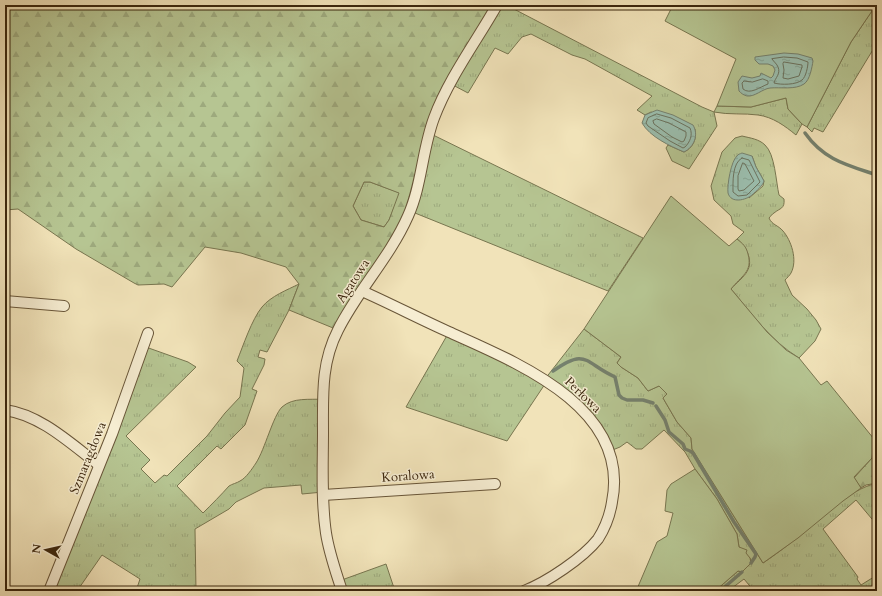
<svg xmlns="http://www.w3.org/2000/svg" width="882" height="596" viewBox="0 0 882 596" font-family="Cardo,serif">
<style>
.grass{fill:url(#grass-tufts);stroke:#787650;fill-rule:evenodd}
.forest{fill:url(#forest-firs);stroke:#787650;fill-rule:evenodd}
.garden{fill:#b6c592;stroke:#787650}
.water{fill:url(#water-ripples);stroke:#75816e}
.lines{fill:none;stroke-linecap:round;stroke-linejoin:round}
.shore{stroke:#6b725e;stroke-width:1}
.stream{stroke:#75816e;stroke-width:3.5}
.street-casing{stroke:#685538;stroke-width:12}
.street{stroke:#f6edd2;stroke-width:10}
.labels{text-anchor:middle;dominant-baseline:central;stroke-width:3;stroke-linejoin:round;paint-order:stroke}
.street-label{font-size:13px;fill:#3b260d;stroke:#f6edd2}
</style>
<defs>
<pattern id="grass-tufts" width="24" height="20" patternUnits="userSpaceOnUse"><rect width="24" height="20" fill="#b6c592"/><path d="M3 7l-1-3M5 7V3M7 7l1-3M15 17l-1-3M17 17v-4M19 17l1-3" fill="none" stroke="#9da97d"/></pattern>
<pattern id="forest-firs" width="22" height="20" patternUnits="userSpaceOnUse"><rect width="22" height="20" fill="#b6c592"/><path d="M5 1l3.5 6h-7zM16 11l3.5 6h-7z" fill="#9da97d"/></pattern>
<pattern id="water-ripples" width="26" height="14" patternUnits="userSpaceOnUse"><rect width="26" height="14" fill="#9bbeae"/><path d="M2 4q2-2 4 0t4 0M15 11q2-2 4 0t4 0" fill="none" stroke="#86a394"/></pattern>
</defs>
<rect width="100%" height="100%" fill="#f1e3b9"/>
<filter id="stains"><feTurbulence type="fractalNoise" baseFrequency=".005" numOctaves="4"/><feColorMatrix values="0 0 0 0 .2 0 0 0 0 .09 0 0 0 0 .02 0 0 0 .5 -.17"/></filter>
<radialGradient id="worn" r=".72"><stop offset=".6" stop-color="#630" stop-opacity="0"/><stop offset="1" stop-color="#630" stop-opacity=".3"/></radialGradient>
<g class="grass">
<path d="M 497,5 L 507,5 L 512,8 L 702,107 L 714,112 L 717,106 L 751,107 L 786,98 L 788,109 L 802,124 L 796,135 C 785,126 773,117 758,115 C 744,113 729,115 714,112 L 717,126 L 689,169 L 672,161 L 666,148 L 668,145 L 684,152 C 693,148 697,139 695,129 L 651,112 L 645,115 L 637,110 L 652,96 L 585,59 L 572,55 L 531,34 L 522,37 L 508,54 L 495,48 L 468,93 L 451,84 Z"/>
<path d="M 876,5 L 877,43 L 823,132 L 814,128 L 812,132 L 807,127 L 851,42 Z"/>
<path d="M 429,133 L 643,238 L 608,291 L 410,211 Z"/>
<path d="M 742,136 C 750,138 759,139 765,145 C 775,154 776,182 779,195 L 784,199 C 785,209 780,208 774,213 C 772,214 771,216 769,218 C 772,225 778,225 783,231 C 791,240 798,260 791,273 C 790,275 787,278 785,280 L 792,295 L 807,309 L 816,320 L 821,329 L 815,341 L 799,358 C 771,341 752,314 731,289 C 742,277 754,271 748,254 C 745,247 743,244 737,239 L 744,232 L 733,224 L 731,216 L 714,200 L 711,186 L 722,152 L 735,138 ZM 752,156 L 756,167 L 764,181 L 763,186 L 749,198 Z"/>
<path d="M 364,182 L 370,182 L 400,193 L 389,220 L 384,227 L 361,220 L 353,206 Z"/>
<path d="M 299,284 L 289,310 L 267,352 L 260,350 L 258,357 L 265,359 L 264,365 L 252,389 L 257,391 L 245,425 L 221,449 L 217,446 L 177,486 L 203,513 C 212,504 221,495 229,486 C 232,484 237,483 240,481 C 246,478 252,469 256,463 C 265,449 273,416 282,407 C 293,397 310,400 323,399 L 323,492 L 302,494 L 301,485 L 264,488 L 236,502 L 229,509 L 195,529 L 196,591 L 136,591 L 140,579 L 102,555 L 77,591 L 49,591 L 143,346 L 188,362 L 196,367 L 126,436 L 150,460 L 141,469 L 155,483 L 164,475 L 167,476 L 207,436 L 225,413 L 240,397 L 244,368 L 237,361 C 243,346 252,319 262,307 C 271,296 287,290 299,284 Z"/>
<path d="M 584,329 L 621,357 L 617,363 L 621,367 L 638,378 L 648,391 L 659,386 L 667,394 L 663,398 L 677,422 L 691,438 L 692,449 L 763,563 C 775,555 787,546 798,537 C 821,518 848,490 877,483 L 877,525 L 856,500 L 823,529 L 858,577 L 857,579 L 861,585 L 877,575 L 877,583 L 865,591 L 754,591 L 744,579 L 728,591 L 715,591 L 738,571 L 742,572 L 751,563 L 750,558 L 739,547 L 737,534 L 717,499 L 695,469 L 685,452 L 664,430 L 642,449 L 636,449 L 627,442 L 620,447 L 610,451 L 604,438 L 547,381 L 507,441 L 406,407 L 449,332 L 545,379 Z"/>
<path d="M 386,564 L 395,591 L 342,591 L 339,581 Z"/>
</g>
<g class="forest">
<path d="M 5,5 L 497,5 L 444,96 L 413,203 L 338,330 L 289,310 L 299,284 L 286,267 L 241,253 L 205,247 L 172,287 L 164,284 L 138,285 L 134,283 L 76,249 L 18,209 L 5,210 ZM 364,182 L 370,182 L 399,193 L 389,220 L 384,227 L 361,220 L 353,206 Z"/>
<path d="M 877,438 L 877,483 L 866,485 L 861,488 L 854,478 L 872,458 L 874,439 Z"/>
</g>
<g class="garden">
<path d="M 673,5 L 876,5 L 851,42 L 807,127 L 802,124 L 788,109 L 786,98 L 751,107 L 717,106 L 736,59 L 665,21 Z"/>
<path d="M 671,196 L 729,246 L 737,239 C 743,244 746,246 748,254 C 753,272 741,276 731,289 L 767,332 L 786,350 L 799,358 L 821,385 L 827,381 L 874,439 L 872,458 L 854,477 L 861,488 L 843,501 L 798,538 L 763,563 L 692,449 L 691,438 L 677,422 L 663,398 L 667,394 L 659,386 L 648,391 L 638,378 L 621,367 L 617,363 L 621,357 L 584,329 Z"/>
<path d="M 695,469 L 717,499 L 737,534 L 739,547 L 747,550 L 746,553 L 750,558 L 751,563 L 742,572 L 738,571 L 715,591 L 642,591 L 637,589 L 657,542 L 667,536 L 673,513 L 665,511 L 667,490 L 671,484 Z"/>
</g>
<g class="water">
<path d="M 784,53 L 798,54 L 812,58 L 813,61 C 812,67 810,80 804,84 C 795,90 781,87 770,88 C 762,89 755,97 747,96 C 743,95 741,93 739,91 L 738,82 L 742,76 L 752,78 L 760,76 L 761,73 L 771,78 L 773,76 L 775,70 L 773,66 L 768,64 L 759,64 L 755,60 L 755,57 Z"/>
<path d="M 657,110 L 673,115 L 693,125 C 699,135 694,147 684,152 C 670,146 650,137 642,123 L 645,115 Z"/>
<path d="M 742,153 L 752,156 L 756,167 L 764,181 C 762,187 757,190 752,195 C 746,200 731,204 728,193 C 727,185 731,161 737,156 C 738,154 740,154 742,153 Z"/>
</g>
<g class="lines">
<g class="shore">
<path d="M 784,57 L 797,58 L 808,62 C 808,66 806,77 802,80 C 796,85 781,85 774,83 C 775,78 781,74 778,67 C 777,64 774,62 772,59 Z"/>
<path d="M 784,62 L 802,65 L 802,67 L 799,76 L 788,79 L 783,78 L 784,70 L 783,64 Z"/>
<path d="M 763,79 L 768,81 L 768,84 C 760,87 750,95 743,89 L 742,83 L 744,81 L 752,82 Z"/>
<path d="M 657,114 L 671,118 L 690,128 C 693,135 690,142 685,147 L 683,148 L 670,141 L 648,126 L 646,123 L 648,118 Z"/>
<path d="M 657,119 L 669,123 L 686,132 L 686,136 L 684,141 L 682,142 L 672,137 L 654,124 L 653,121 Z"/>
<path d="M 742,158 L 749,160 L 760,182 L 747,195 L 738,196 L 733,192 C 733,182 732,163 742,158 Z"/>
<path d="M 743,163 L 745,164 L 754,181 L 744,190 L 739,191 L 738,189 L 738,176 Z"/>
</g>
<g class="stream">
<path d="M 805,133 C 824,160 847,165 877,175"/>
<path d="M 553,371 C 587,347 584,363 615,377 L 619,395 L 622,398 L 627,400 L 643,400 L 653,403"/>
<path d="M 656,406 L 665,420 L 669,432 L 683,444 L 685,449 L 690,451 L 693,453 L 734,522 L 756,554 L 755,557 L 751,563"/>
<path d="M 720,591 L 742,572"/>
</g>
<defs>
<g id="street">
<path d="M 362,291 C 391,304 420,319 449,332 C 518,363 631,408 612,502 C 610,515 605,528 598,539 C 583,558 547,582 524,591"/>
<path d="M 5,301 L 64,306"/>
<path d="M 5,410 C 41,415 71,444 99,465"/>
<path d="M 323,495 L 495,484"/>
<path d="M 49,591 L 112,434 L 148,333"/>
<path d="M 342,591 C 336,572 329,553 326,533 C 321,500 323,465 323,432 C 323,395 321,363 338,330 C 358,290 390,257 408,216 C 422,185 422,150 434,118 C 449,78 476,42 497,5"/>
</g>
</defs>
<use href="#street" class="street-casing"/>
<use href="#street" class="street"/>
</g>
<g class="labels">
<g class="street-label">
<text transform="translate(353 281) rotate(-57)">Agatowa</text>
<text transform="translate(583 395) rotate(44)">Perłowa</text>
<text transform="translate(88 458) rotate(-68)">Szmaragdowa</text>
<text transform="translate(408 476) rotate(-4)">Koralowa</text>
</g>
</g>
<rect width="882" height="596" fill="none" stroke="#f1e3b9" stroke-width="20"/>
<rect x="6" y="6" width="870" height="584" fill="none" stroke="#3b260d" stroke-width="2"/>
<rect x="10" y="10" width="862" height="576" fill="none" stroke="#3b260d"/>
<g transform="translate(46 550) rotate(278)" stroke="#f6edd2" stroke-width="3" paint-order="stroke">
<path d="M0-3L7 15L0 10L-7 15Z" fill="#3b260d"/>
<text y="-6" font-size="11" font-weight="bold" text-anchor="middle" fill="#3b260d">N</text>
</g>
<rect width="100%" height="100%" filter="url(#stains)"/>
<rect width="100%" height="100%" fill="url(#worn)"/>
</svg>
